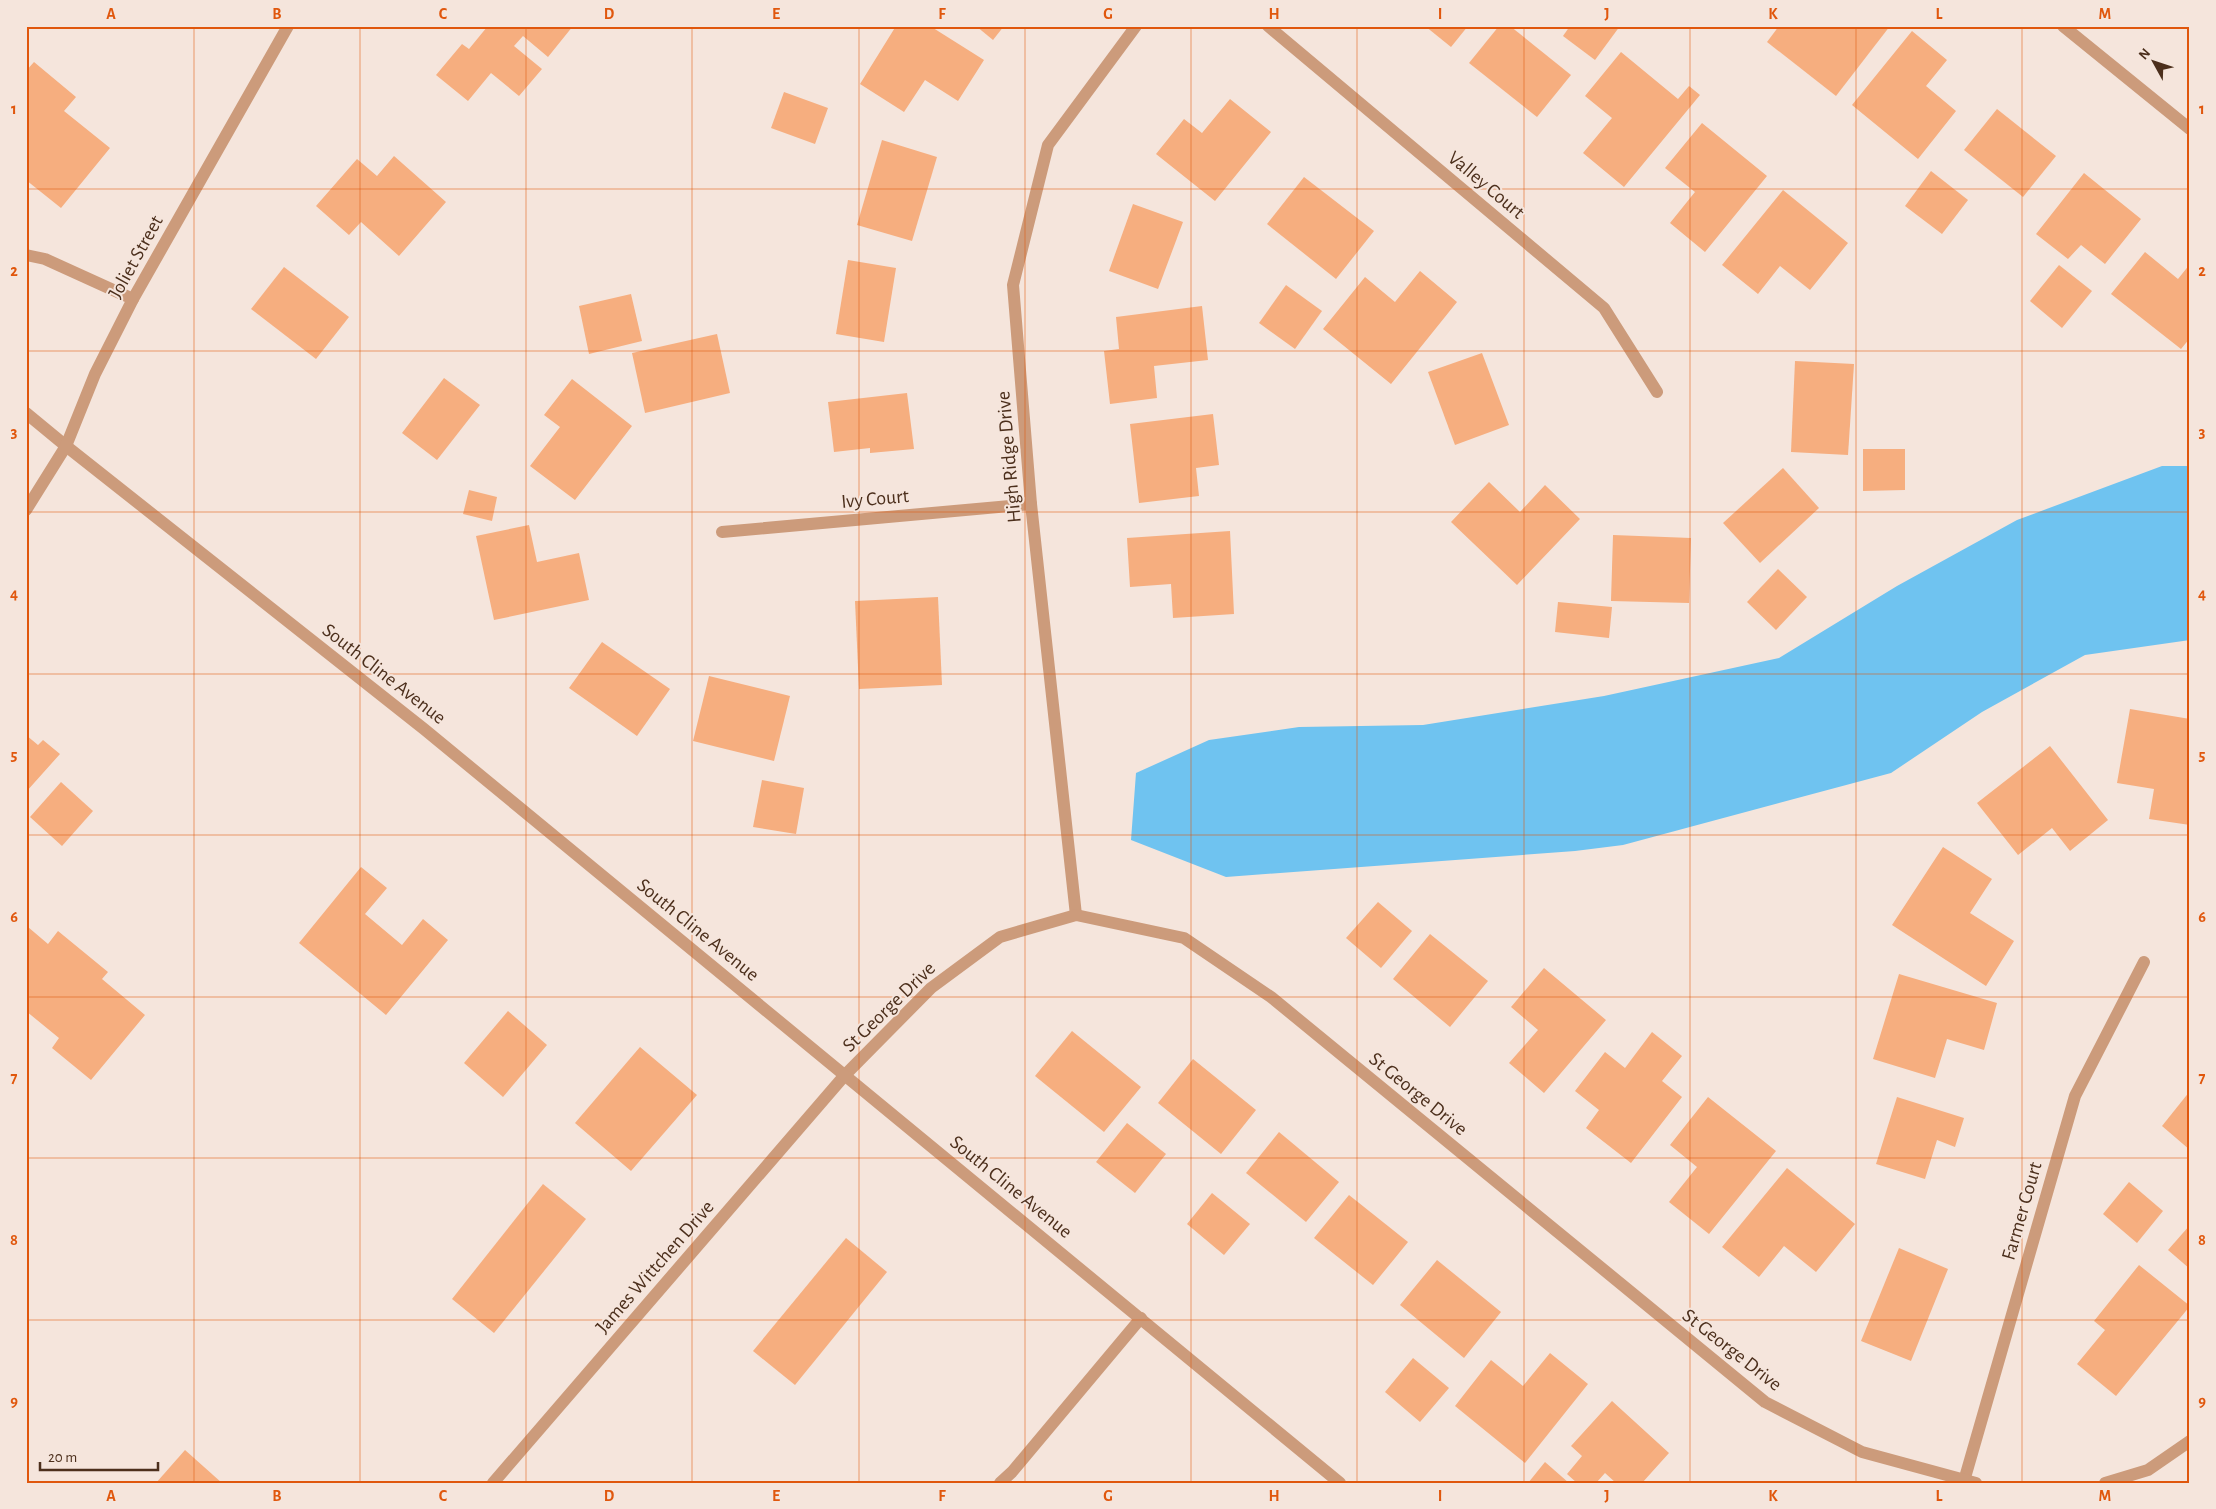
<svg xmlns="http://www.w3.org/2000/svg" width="2216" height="1509" viewBox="0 0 2216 1509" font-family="'Alegreya Sans',sans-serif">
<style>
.water{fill:#6fc3f0}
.building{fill:#f6ae7f}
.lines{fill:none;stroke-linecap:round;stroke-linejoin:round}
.service{stroke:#cc9b7b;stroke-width:12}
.minor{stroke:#cc9b7b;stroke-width:12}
.tertiary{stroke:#cc9b7b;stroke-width:12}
.grid{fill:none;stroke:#e0570d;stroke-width:1;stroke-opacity:0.55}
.labels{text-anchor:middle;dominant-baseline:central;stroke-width:4;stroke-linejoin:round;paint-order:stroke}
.street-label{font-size:20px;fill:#4c2f1c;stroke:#f5e5dc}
.neatline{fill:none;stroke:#e0570d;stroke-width:2}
.grid-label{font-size:16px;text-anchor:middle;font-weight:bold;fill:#e0570d}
</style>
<rect width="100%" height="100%" fill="#f5e5dc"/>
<path class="water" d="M 2162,466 L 2190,466 L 2190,640 L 2085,655 L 1982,712 L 1891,773 L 1623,845 L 1575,851 L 1226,877 L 1131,840 L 1136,773 L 1209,740 L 1299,727 L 1423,725 L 1604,696 L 1779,658 L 1897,586 L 2017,520 Z"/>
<g class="building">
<path d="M 486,26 L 573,26 L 548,57 L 523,36 L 514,46 L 542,69 L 519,96 L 491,73 L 468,101 L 436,75 L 462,44 L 469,49 L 487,27 Z"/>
<path d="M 896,26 L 930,26 L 984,60 L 958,101 L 925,80 L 904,112 L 860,84 Z"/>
<path d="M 976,26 L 1004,26 L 993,40 Z"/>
<path d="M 1425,26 L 1468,26 L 1451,47 Z"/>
<path d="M 1499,26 L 1510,26 L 1571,75 L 1537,117 L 1469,63 Z"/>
<path d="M 1570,26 L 1620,26 L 1595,60 L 1563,36 Z"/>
<path d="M 1779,26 L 1890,26 L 1836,96 L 1767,42 Z"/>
<path d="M 1912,31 L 1947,60 L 1926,86 L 1956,111 L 1918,159 L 1852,105 Z"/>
<path d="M 1621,52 L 1678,99 L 1689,86 L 1700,95 L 1624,187 L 1583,153 L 1612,118 L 1585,96 Z"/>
<path d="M 34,62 L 76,97 L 64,111 L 110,148 L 61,208 L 26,180 L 26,71 Z"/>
<path d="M 784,92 L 828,108 L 815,144 L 771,128 Z"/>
<path d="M 1230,99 L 1271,132 L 1215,201 L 1156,154 L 1184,119 L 1202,133 Z"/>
<path d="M 1997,109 L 2056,156 L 2023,197 L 1964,150 Z"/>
<path d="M 1702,123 L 1767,176 L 1705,252 L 1670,223 L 1695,192 L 1665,168 Z"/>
<path d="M 882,140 L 937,157 L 912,241 L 857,225 Z"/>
<path d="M 394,156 L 446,202 L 399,256 L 361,222 L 349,235 L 316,206 L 357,159 L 377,176 Z"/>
<path d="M 1931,171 L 1968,200 L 1942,234 L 1905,206 Z"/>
<path d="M 2084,173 L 2141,219 L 2105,264 L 2081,245 L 2068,259 L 2036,234 Z"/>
<path d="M 1304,177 L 1374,231 L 1336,279 L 1267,224 Z"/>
<path d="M 1783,190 L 1848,243 L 1810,290 L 1780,266 L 1758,294 L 1722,265 Z"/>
<path d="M 1133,204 L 1183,222 L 1158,289 L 1109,271 Z"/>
<path d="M 2145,252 L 2178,279 L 2190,264 L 2190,338 L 2181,349 L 2111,294 Z"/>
<path d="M 848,260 L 896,268 L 884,342 L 836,334 Z"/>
<path d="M 2059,265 L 2092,291 L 2062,328 L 2030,301 Z"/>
<path d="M 284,267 L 349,317 L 316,359 L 251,309 Z"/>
<path d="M 1420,271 L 1457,302 L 1391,384 L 1323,329 L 1365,277 L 1395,302 Z"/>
<path d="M 1286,285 L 1322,311 L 1295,349 L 1259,323 Z"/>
<path d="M 631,294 L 642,341 L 589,354 L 579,306 Z"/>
<path d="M 1202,306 L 1208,360 L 1154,366 L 1157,398 L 1110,404 L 1104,351 L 1119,349 L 1116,317 Z"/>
<path d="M 717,334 L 730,393 L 645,413 L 632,353 Z"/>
<path d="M 1482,353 L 1509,425 L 1455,445 L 1428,372 Z"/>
<path d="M 1795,361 L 1854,364 L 1848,455 L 1791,452 Z"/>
<path d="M 444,378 L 480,405 L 437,460 L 402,433 Z"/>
<path d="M 572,379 L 632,426 L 575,500 L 530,466 L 560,427 L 544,415 Z"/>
<path d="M 907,393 L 914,449 L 870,453 L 870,448 L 834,452 L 828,402 Z"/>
<path d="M 1213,414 L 1219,465 L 1196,468 L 1199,496 L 1139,503 L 1130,424 Z"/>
<path d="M 1863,449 L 1905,449 L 1905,490 L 1863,491 Z"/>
<path d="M 1783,468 L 1819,508 L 1760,563 L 1723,523 Z"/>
<path d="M 1489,482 L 1520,512 L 1545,485 L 1580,519 L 1517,585 L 1451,522 Z"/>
<path d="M 469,490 L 497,497 L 492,521 L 463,514 Z"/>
<path d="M 529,525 L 537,562 L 579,553 L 589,600 L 494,620 L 476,536 Z"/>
<path d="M 1230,531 L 1234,614 L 1173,618 L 1171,584 L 1130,587 L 1127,538 Z"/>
<path d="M 1613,535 L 1691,538 L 1689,603 L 1611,601 Z"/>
<path d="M 1778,569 L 1807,597 L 1776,630 L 1747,602 Z"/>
<path d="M 938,597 L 942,685 L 859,689 L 855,601 Z"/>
<path d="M 1558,602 L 1612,607 L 1609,638 L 1555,632 Z"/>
<path d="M 602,642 L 670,689 L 637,736 L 569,688 Z"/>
<path d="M 709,676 L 790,696 L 774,761 L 693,741 Z"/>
<path d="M 2130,709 L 2190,719 L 2190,825 L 2149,819 L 2154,789 L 2117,783 Z"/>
<path d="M 26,735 L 38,745 L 43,740 L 60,754 L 26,792 Z"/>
<path d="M 2050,746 L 2108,820 L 2070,851 L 2052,828 L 2018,855 L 1977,803 Z"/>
<path d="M 762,780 L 804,788 L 796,834 L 753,827 Z"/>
<path d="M 61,782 L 93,811 L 62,846 L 30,817 Z"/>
<path d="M 1943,847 L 1992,879 L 1970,913 L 2014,941 L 1986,986 L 1892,925 Z"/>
<path d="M 361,867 L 387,888 L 365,914 L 402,945 L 423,919 L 448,940 L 386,1015 L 299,943 Z"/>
<path d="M 1378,902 L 1412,931 L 1381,968 L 1346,938 Z"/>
<path d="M 28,927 L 48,944 L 58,931 L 108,972 L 102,979 L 145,1015 L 91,1080 L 52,1048 L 59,1038 L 26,1011 L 26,930 Z"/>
<path d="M 1430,934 L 1488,981 L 1450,1027 L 1393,979 Z"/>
<path d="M 1544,968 L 1606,1020 L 1544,1093 L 1509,1063 L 1538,1030 L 1511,1007 Z"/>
<path d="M 1899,974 L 1997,1003 L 1984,1050 L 1947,1039 L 1935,1078 L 1873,1059 Z"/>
<path d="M 508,1011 L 547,1045 L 503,1097 L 464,1063 Z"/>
<path d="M 1072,1031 L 1141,1087 L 1104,1132 L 1035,1076 Z"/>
<path d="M 1652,1032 L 1682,1056 L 1662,1081 L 1682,1097 L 1631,1163 L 1586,1128 L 1599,1110 L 1575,1091 L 1605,1052 L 1625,1068 Z"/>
<path d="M 640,1047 L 697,1095 L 631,1171 L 575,1123 Z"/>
<path d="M 1193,1059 L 1256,1110 L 1221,1154 L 1158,1103 Z"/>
<path d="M 2190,1091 L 2190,1150 L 2162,1126 Z"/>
<path d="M 1708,1097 L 1776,1151 L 1709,1234 L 1669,1202 L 1697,1167 L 1670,1145 Z"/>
<path d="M 1897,1097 L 1964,1118 L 1955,1147 L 1937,1140 L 1925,1179 L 1876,1164 Z"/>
<path d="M 1127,1123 L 1166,1154 L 1135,1193 L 1096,1162 Z"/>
<path d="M 1279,1132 L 1339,1182 L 1306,1222 L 1246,1173 Z"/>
<path d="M 1787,1168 L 1855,1224 L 1816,1272 L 1784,1246 L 1759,1277 L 1722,1247 Z"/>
<path d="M 2129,1182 L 2163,1211 L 2137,1243 L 2103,1214 Z"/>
<path d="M 543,1184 L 586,1219 L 494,1333 L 452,1299 Z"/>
<path d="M 1212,1193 L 1250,1224 L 1224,1255 L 1187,1224 Z"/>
<path d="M 1349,1195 L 1408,1242 L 1373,1285 L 1314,1238 Z"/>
<path d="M 2190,1225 L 2190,1269 L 2168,1250 Z"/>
<path d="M 846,1238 L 887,1272 L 795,1385 L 753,1351 Z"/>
<path d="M 1899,1248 L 1948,1269 L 1911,1361 L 1861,1341 Z"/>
<path d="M 1437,1260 L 1501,1312 L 1464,1358 L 1400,1305 Z"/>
<path d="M 2139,1265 L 2190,1306 L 2116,1396 L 2077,1364 L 2105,1330 L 2094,1321 Z"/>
<path d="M 1550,1353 L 1588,1384 L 1525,1463 L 1455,1406 L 1491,1360 L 1523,1386 Z"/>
<path d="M 1413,1358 L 1449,1388 L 1420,1422 L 1385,1392 Z"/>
<path d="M 1612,1401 L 1669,1453 L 1642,1483 L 1616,1483 L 1605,1473 L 1596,1483 L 1577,1483 L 1567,1474 L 1582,1456 L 1571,1446 Z"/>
<path d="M 185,1450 L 222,1483 L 156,1483 Z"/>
<path d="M 1545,1462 L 1569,1483 L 1528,1483 Z"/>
</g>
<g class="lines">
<g class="service">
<path d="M 26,255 L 45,259 L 133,299"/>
<path d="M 1000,1483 L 1012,1472 L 1141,1318"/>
</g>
<g class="minor">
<path d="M 1268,26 L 1604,308 L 1657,392"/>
<path d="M 2063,26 L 2190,129"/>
<path d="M 722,532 L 1031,504"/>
<path d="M 1076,915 L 1031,504 L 1013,285 L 1048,145 L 1136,26"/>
<path d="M 1964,1481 L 2075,1096 L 2144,962"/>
<path d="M 493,1483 L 845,1075 L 931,988 L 1000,937 L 1076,915 L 1184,938 L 1271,997 L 1765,1402 L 1862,1452 L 1976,1483"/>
<path d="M 2105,1483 L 2148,1470 L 2190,1441"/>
</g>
<g class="tertiary">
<path d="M 26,413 L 66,446 L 424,729 L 1340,1483"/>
<path d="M 26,510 L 66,446 L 95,374 L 133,299 L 288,26"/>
</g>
</g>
<path class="grid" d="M 194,26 L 194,1483M 360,26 L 360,1483M 526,26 L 526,1483M 692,26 L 692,1483M 859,26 L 859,1483M 1025,26 L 1025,1483M 1191,26 L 1191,1483M 1357,26 L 1357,1483M 1524,26 L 1524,1483M 1690,26 L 1690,1483M 1856,26 L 1856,1483M 2022,26 L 2022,1483M 26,189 L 2190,189M 26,351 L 2190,351M 26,512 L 2190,512M 26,674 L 2190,674M 26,835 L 2190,835M 26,997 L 2190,997M 26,1158 L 2190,1158M 26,1320 L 2190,1320"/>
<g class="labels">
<g class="street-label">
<text transform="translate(1486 185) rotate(40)">Valley Court</text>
<text transform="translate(136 257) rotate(-61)">Joliet Street</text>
<text transform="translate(1009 457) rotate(-95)">High Ridge Drive</text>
<text transform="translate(875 499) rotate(-5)">Ivy Court</text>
<text transform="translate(384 674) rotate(38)">South Cline Avenue</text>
<text transform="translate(698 930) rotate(39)">South Cline Avenue</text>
<text transform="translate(889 1007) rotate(-44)">St George Drive</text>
<text transform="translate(1418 1094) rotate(39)">St George Drive</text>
<text transform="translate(1011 1187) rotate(39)">South Cline Avenue</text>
<text transform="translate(2022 1211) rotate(-74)">Farmer Court</text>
<text transform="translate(655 1267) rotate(-49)">James Wittchen Drive</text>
<text transform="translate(1732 1350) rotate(38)">St George Drive</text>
</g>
</g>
<rect width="2216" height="1509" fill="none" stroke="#f5e5dc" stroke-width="55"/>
<g transform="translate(2154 62) rotate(310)" stroke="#f5e5dc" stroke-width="4" paint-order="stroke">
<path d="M0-4L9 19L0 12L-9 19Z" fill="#4c2f1c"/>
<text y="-8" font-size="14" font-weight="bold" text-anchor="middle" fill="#4c2f1c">N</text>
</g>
<path d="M40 1462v8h118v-8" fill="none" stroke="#4c2f1c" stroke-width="2.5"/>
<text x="48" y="1462" font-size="15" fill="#4c2f1c" stroke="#f5e5dc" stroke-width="4" paint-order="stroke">20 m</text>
<rect x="28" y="28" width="2160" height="1454" class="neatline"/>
<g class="grid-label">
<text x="111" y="19">A</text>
<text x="277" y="19">B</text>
<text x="443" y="19">C</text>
<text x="609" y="19">D</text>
<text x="776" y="19">E</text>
<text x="942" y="19">F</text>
<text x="1108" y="19">G</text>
<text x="1274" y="19">H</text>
<text x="1440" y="19">I</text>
<text x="1607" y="19">J</text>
<text x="1773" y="19">K</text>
<text x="1939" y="19">L</text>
<text x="2105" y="19">M</text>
<text x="14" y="114">1</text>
<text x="2202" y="114">1</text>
<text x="14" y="276">2</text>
<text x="2202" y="276">2</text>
<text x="14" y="437">3</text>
<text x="2202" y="437">3</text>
<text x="14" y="599">4</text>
<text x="2202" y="599">4</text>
<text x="14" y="760">5</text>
<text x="2202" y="760">5</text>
<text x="14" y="922">6</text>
<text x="2202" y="922">6</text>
<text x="14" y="1083">7</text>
<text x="2202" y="1083">7</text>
<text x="14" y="1245">8</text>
<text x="2202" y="1245">8</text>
<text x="14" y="1406">9</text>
<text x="2202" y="1406">9</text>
<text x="111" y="1501">A</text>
<text x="277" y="1501">B</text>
<text x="443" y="1501">C</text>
<text x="609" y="1501">D</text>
<text x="776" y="1501">E</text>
<text x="942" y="1501">F</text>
<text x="1108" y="1501">G</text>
<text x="1274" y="1501">H</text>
<text x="1440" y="1501">I</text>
<text x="1607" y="1501">J</text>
<text x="1773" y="1501">K</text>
<text x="1939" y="1501">L</text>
<text x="2105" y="1501">M</text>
</g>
</svg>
